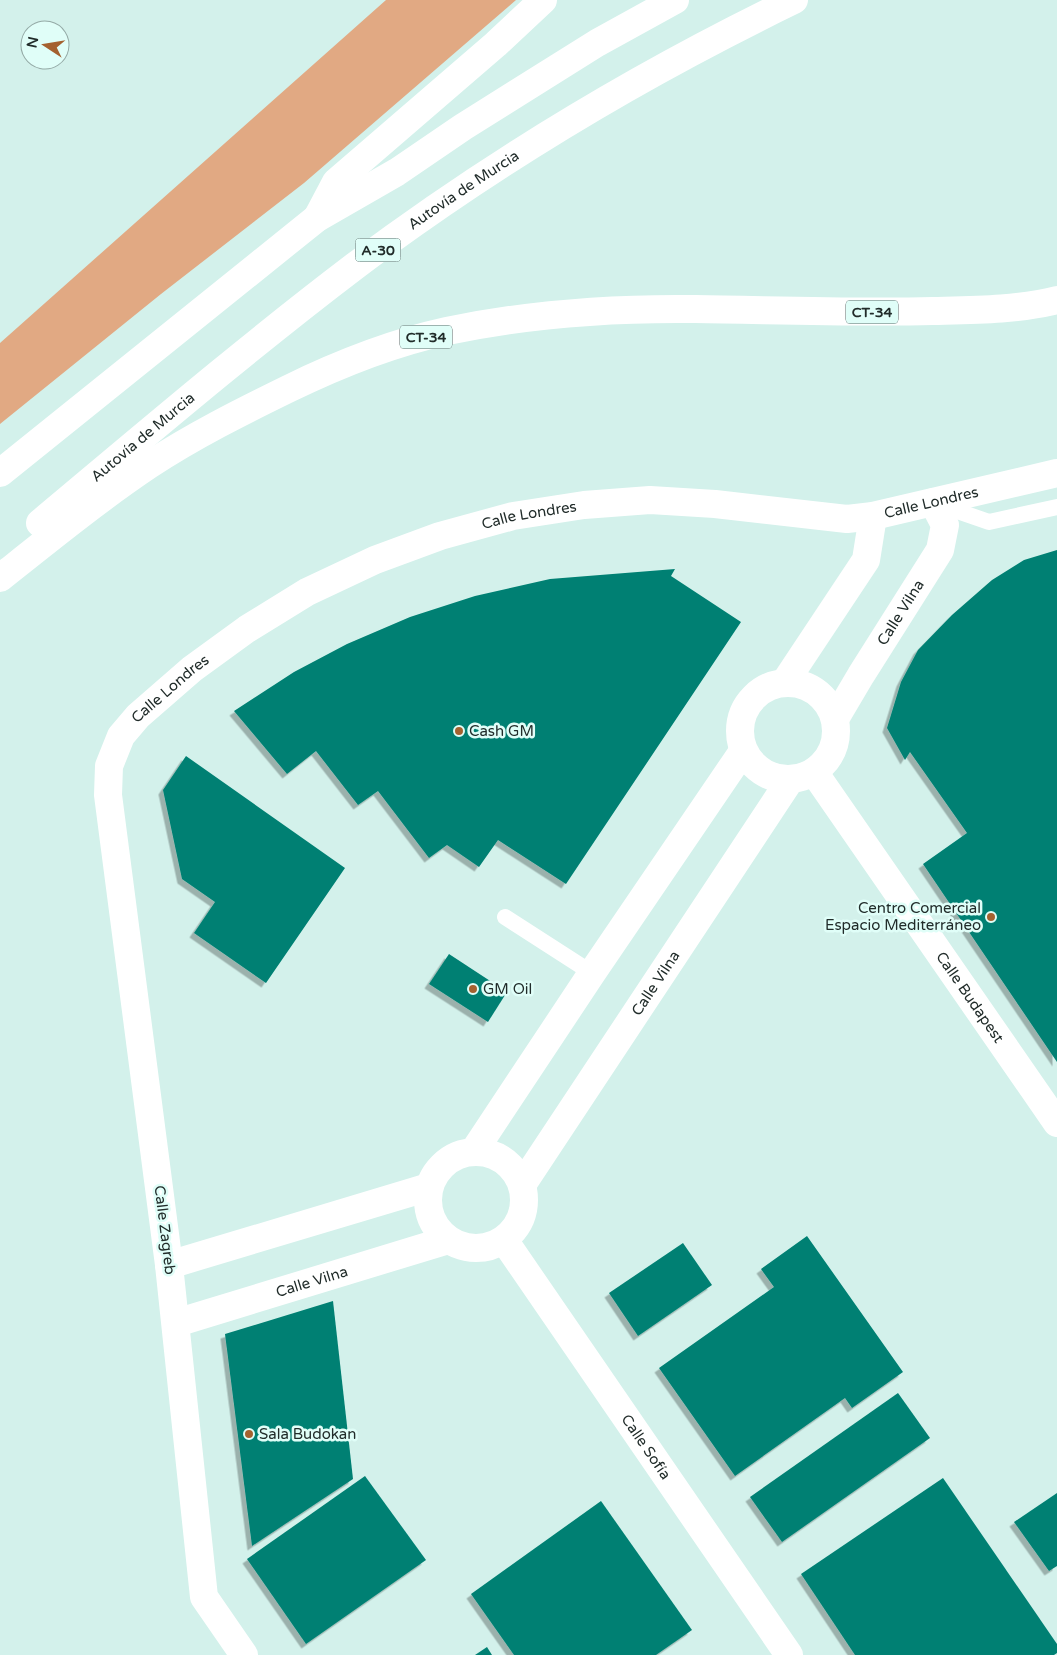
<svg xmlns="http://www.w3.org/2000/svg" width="1057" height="1655" viewBox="0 0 1057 1655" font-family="'Varela Round',sans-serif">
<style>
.green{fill:#e1a983}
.building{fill:#058073;filter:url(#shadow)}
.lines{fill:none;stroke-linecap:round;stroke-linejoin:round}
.lane{stroke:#fff;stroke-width:16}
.street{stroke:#fff;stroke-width:28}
.highway{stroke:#fff;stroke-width:28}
.poi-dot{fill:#a4612f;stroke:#e0fef8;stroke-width:2}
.labels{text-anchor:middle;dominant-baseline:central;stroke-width:5;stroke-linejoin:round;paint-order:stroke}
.shield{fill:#e0fef8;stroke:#5a6b68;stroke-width:1}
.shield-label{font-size:14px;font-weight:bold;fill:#212c2a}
.street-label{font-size:15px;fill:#212c2a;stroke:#e0fef8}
.poi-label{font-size:15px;fill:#212c2a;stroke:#e0fef8;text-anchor:start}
</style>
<defs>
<filter id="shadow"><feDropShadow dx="-4.5" dy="4.5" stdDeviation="0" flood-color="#0004"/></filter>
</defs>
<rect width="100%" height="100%" fill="#d3f1eb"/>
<path class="green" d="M 386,0 L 516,0 L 304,183 L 161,294 L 0,424 L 0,343 Z"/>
<g class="building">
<path d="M 1057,550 L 1057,1062 L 923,864 L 967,833 L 910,752 L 905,760 L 887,728 L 901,682 L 918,650 L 952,615 L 992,580 L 1024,560 Z"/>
<path d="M 675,569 L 671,576 L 741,622 L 566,884 L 498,840 L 479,867 L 447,845 L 429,858 L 378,791 L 358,805 L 316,751 L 287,774 L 234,711 L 294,672 L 347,644 L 410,617 L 475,596 L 550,579 Z"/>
<path d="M 186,756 L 345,868 L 266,983 L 194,933 L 215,902 L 182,879 L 163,790 Z"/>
<path d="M 449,954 L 507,992 L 488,1022 L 429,984 Z"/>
<path d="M 807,1236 L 903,1372 L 852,1408 L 845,1398 L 735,1476 L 659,1368 L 774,1287 L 761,1269 Z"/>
<path d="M 683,1243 L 712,1285 L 638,1336 L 609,1293 Z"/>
<path d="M 333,1301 L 353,1479 L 252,1546 L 225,1334 Z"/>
<path d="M 898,1393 L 930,1438 L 782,1542 L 750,1497 Z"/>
<path d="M 365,1476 L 426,1560 L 306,1644 L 247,1559 Z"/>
<path d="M 943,1478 L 1057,1644 L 1057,1653 L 1054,1655 L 855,1655 L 801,1574 Z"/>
<path d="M 1057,1493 L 1057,1566 L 1049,1571 L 1014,1522 Z"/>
<path d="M 601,1501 L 692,1630 L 656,1655 L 514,1655 L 471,1594 Z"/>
<path d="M 487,1647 L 492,1655 L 475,1655 Z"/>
</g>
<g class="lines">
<g class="lane">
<path d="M 937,504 L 989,522 L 1057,507"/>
<path d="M 505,917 L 592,973"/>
</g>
<g class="street">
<path d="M 785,682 L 866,560 L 873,516"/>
<circle cx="788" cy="731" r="48"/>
<path id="s1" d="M 835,719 L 861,675 L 940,550 L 945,525 L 933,502"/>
<path id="s2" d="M 814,772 L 1057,1123"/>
<path d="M 474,1151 L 592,973 L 743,751"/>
<circle cx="476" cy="1200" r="48"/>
<path id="s3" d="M 522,1185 L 790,780"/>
<path id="s4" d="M 504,1240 L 789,1655"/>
<path d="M 169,1265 L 429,1187"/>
<path id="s5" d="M 176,1323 L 448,1240"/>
<path id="s6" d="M 244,1655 L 204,1597 L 169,1265 L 108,795 L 109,766 L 121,736 L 138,716 L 192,669 L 247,629 L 307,592 L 375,560 L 440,536 L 513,516 L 584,505 L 650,500 L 715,504 L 847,519 L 873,516 L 1057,473"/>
</g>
<g class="highway">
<path d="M 317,218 L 336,182 L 496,44 L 543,0"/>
<path d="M 0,473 L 317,218 L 397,172 L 463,127 L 597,43 L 675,0"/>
<path id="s7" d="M 40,523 C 144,436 247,348 355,266 C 491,164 641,74 794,0"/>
<path d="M 0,578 C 49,539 97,500 149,465 C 193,436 241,412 288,389 C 339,364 392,343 447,331 C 528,314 613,308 695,309 C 775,310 854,313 933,311 C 974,310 1017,310 1057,300"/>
</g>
</g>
<g class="poi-dot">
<circle cx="459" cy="731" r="5"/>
<circle cx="991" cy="917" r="5"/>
<circle cx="473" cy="989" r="5"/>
<circle cx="249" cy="1434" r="5"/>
</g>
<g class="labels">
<g class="shield">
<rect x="355.5" y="238.5" width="45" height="23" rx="4"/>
<rect x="846" y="300.5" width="52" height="23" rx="4"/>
<rect x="400" y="325.5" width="52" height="23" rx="4"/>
</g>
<g class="shield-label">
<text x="378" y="250">A-30</text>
<text x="872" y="312">CT-34</text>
<text x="426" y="337">CT-34</text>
</g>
<g class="street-label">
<text stroke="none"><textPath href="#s7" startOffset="539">Autovía de Murcia</textPath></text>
<text stroke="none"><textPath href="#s7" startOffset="134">Autovía de Murcia</textPath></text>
<text stroke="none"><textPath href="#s6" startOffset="1818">Calle Londres</textPath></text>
<text stroke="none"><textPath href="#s6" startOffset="1412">Calle Londres</textPath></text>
<text stroke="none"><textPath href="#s1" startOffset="125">Calle Vilna</textPath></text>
<text stroke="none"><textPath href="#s6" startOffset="1008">Calle Londres</textPath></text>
<text stroke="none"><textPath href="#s3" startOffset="242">Calle Vilna</textPath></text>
<text stroke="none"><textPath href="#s2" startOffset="274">Calle Budapest</textPath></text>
<text transform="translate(165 1230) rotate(83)">Calle Zagreb</text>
<text stroke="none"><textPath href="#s5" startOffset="142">Calle Vilna</textPath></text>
<text stroke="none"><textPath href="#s4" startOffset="251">Calle Sofía</textPath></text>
</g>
<g class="poi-label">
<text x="469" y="731">Cash GM</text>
<text x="981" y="908" text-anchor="end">Centro Comercial<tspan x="981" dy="17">Espacio Mediterráneo</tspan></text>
<text x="483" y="989">GM Oil</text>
<text x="259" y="1434">Sala Budokan</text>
</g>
</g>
<g transform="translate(45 45) rotate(282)"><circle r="24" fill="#e0fef8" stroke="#94aaa6"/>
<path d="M0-4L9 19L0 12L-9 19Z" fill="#a4612f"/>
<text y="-8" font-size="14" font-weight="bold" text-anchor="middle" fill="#212c2a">N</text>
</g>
</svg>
